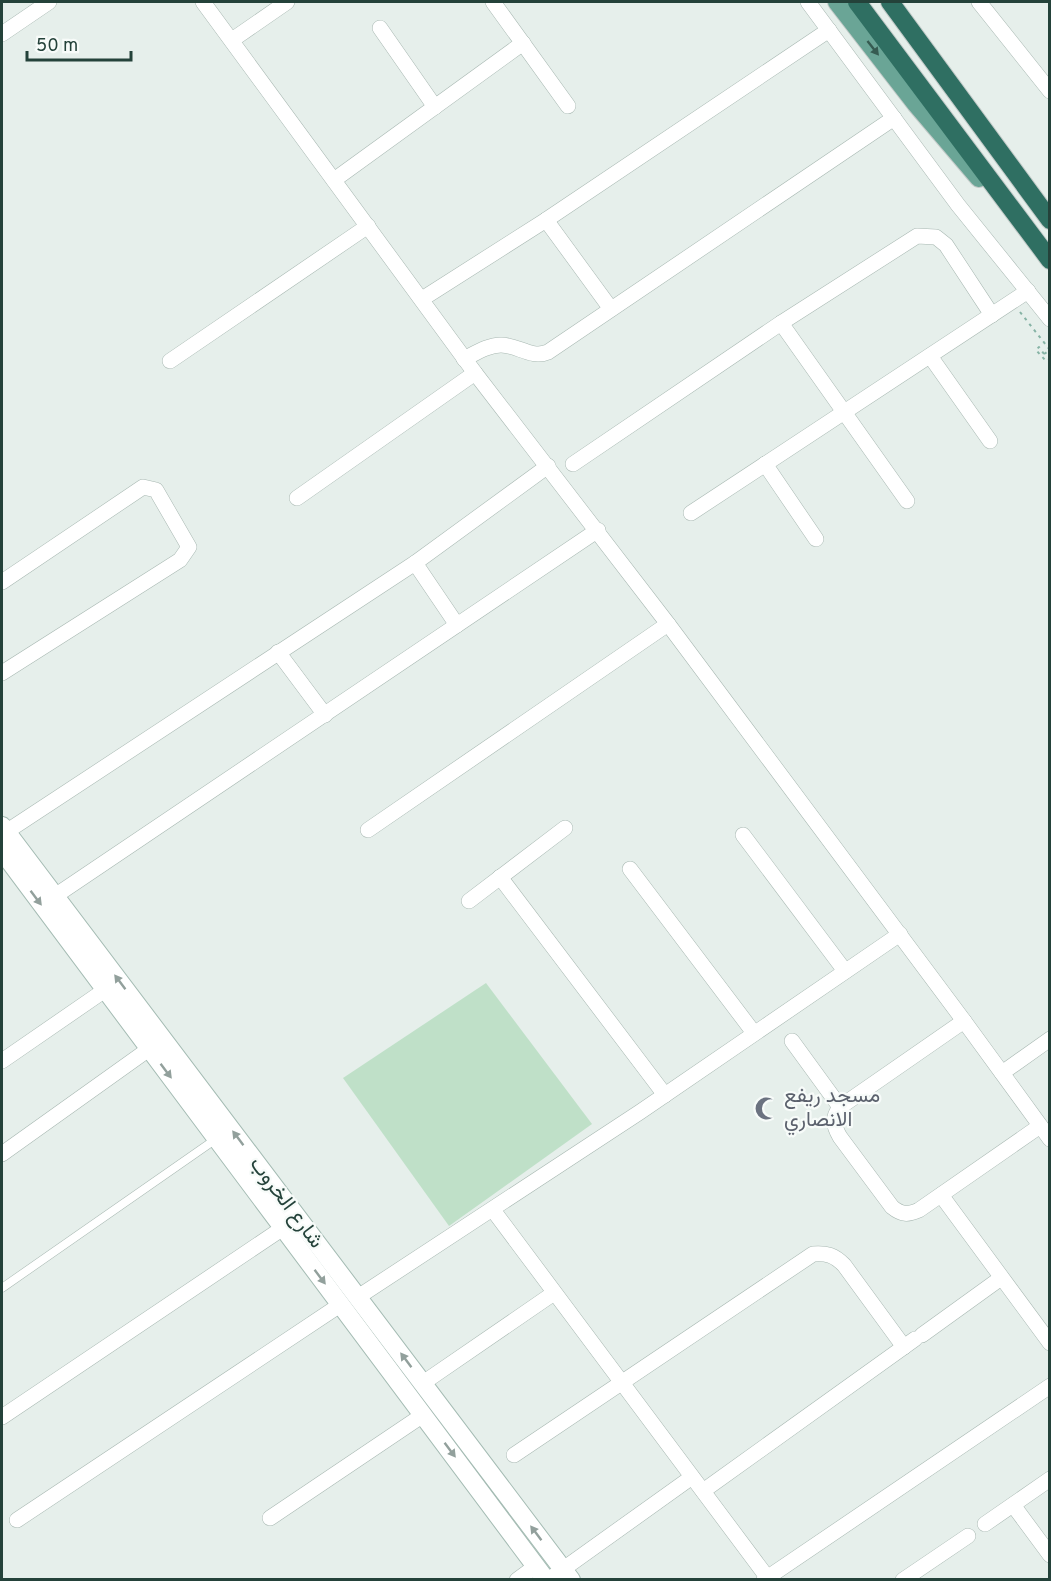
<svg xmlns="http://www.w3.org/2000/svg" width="1051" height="1581" viewBox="0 0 1051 1581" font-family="Overpass,Vazirmatn,sans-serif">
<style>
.green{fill:#bfe0c8}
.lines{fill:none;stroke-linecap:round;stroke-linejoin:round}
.service-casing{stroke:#a8b8b2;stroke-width:9}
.minor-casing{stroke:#a8b8b2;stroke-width:16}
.secondary-casing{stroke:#a4bbb3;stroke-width:20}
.primary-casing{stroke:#c2cac8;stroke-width:20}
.motorway-casing{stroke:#c2cac8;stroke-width:20}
.path{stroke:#86b3a5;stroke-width:2;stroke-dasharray:3 4.5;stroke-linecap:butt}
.service{stroke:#fff;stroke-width:8}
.minor{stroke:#fff;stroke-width:15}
.secondary{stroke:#fff;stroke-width:18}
.primary{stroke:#6aa596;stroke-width:18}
.motorway{stroke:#2f6f62;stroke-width:18}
.path-bridge{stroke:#86b3a5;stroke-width:2;stroke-dasharray:3 4.5;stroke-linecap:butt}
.oneway{fill:#365b51}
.oneway2{fill:#92a09c}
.labels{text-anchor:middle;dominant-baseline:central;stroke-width:4.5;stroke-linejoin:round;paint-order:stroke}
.worship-label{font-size:21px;fill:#5b616d;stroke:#f7fbf9;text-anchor:start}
.street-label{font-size:21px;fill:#24423a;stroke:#f7fbf9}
</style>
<rect width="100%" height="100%" fill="#e6efeb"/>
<path class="green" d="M 486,983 L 592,1124 L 449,1226 L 343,1078 Z"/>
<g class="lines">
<defs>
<path id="service" d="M 2,1288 L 216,1139"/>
<g id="minor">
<path d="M 203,2 L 475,373 L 668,624 L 964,1021 L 1050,1139"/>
<path d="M 493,2 L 568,106"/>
<path d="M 808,2 L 958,205 L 1050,319"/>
<path d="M 979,2 L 1050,91"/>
<path d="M 380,28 L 435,107"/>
<path d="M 2,34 L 49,2"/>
<path d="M 232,40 L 287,2"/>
<path d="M 334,180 L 523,43"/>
<path d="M 546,220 L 611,309"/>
<path d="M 422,299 L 546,220 L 829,30"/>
<path d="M 781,323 L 907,501"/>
<path d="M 930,356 L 990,441"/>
<path d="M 464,359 C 476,353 488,345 501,345 C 518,345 531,359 548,352 L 894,118"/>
<path d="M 170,361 L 368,226"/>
<path d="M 573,464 L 781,323 L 917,236 L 936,237 L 946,245 L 992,315"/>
<path d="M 765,464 L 816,539"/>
<path d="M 297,498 L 475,373"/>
<path d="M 691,513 L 1028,291"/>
<path d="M 415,563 L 457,625"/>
<path d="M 2,582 L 143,487 L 156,490 L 189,547 L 180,560 L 2,673"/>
<path d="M 278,652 L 325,715"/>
<path d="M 368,830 L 668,624"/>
<path d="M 6,832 L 415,563 L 548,466"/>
<path d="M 743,835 L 845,971"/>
<path d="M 630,869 L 754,1033"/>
<path d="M 500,877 L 665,1095"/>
<path d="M 55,896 L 598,530"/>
<path d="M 469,901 L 565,828"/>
<path d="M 964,1021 L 840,1107 C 832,1118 833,1125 840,1137 L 892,1207 C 902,1215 908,1215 919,1210 L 1040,1126"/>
<path d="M 792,1041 L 840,1107"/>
<path d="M 2,1061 L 105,990"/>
<path d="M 1002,1073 L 1050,1039"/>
<path d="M 2,1154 L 149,1049"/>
<path d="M 941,1195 L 1050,1343"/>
<path d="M 493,1210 L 767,1577"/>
<path d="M 358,1297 L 640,1112 L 900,934"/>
<path d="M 922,1335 L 1001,1278"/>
<path d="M 423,1383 L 554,1293"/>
<path d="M 2,1417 L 283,1228"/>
<path d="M 514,1455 L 813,1254 C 827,1253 834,1255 844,1265 L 904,1347"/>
<path d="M 703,1491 L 915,1339"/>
<path d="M 1013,1505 L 1050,1555"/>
<path d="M 270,1518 L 423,1415"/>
<path d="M 17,1520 L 340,1305"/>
<path d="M 985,1524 L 1050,1479"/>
<path d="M 517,1580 L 536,1566"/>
<path d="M 548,1580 L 692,1477"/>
<path d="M 764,1580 L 1050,1386"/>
<path d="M 903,1580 L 968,1536"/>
</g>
<g id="secondary">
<path d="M 2,826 L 571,1580"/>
<path d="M 2,851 L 546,1580"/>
</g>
<path id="primary" d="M 837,2 L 916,104 L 979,178"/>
<g id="motorway">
<path d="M 857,2 L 1050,260"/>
<path d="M 890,2 L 1050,220"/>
</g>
</defs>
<use href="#service" class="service-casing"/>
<use href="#minor" class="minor-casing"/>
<use href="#secondary" class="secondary-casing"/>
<use href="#primary" class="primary-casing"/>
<use href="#motorway" class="motorway-casing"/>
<g class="path">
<path d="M 1020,312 L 1050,350"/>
<path d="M 1044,354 L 1039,347 L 1036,350 L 1046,361 L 1050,359"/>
</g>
<use href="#service" class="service"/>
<use href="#minor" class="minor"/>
<use href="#secondary" class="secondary"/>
<use href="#primary" class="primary"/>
<use href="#motorway" class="motorway"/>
<path class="path-bridge" d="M 1044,354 L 1050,350"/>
</g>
<defs><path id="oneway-solid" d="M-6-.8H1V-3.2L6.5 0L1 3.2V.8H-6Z" transform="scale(1.5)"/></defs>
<use class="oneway" href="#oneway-solid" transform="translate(873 48) rotate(52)"/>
<g class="oneway2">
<use href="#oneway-solid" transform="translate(36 898) rotate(53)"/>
<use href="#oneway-solid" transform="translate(120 982) rotate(-127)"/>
<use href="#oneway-solid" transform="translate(166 1071) rotate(53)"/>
<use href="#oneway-solid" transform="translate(238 1138) rotate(-127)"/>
<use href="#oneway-solid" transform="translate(320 1277) rotate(53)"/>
<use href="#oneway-solid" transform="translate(406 1360) rotate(-127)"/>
<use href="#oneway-solid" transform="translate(450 1450) rotate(53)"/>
<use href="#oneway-solid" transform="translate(536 1533) rotate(-127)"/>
</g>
<defs>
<symbol id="mosque-bare" viewBox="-9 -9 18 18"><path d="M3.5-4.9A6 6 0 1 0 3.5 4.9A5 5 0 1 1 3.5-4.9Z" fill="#6b7280" stroke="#f7fbf9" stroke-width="2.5" paint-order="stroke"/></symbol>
</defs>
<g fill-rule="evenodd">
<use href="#mosque-bare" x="750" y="1092" width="33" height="33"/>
</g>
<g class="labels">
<g class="worship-label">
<text x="784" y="1096">مسجد ريفع<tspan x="784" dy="24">الانصاري</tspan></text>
</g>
<g class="street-label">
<text transform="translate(286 1203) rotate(53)">شارع الخروب</text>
</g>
</g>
<rect width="1051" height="1581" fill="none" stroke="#24423a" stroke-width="6"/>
<path d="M27 51v9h104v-9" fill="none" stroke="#24423a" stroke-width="3"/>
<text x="36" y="51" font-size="18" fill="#24423a" stroke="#f7fbf9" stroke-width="4.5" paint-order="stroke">50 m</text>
</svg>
